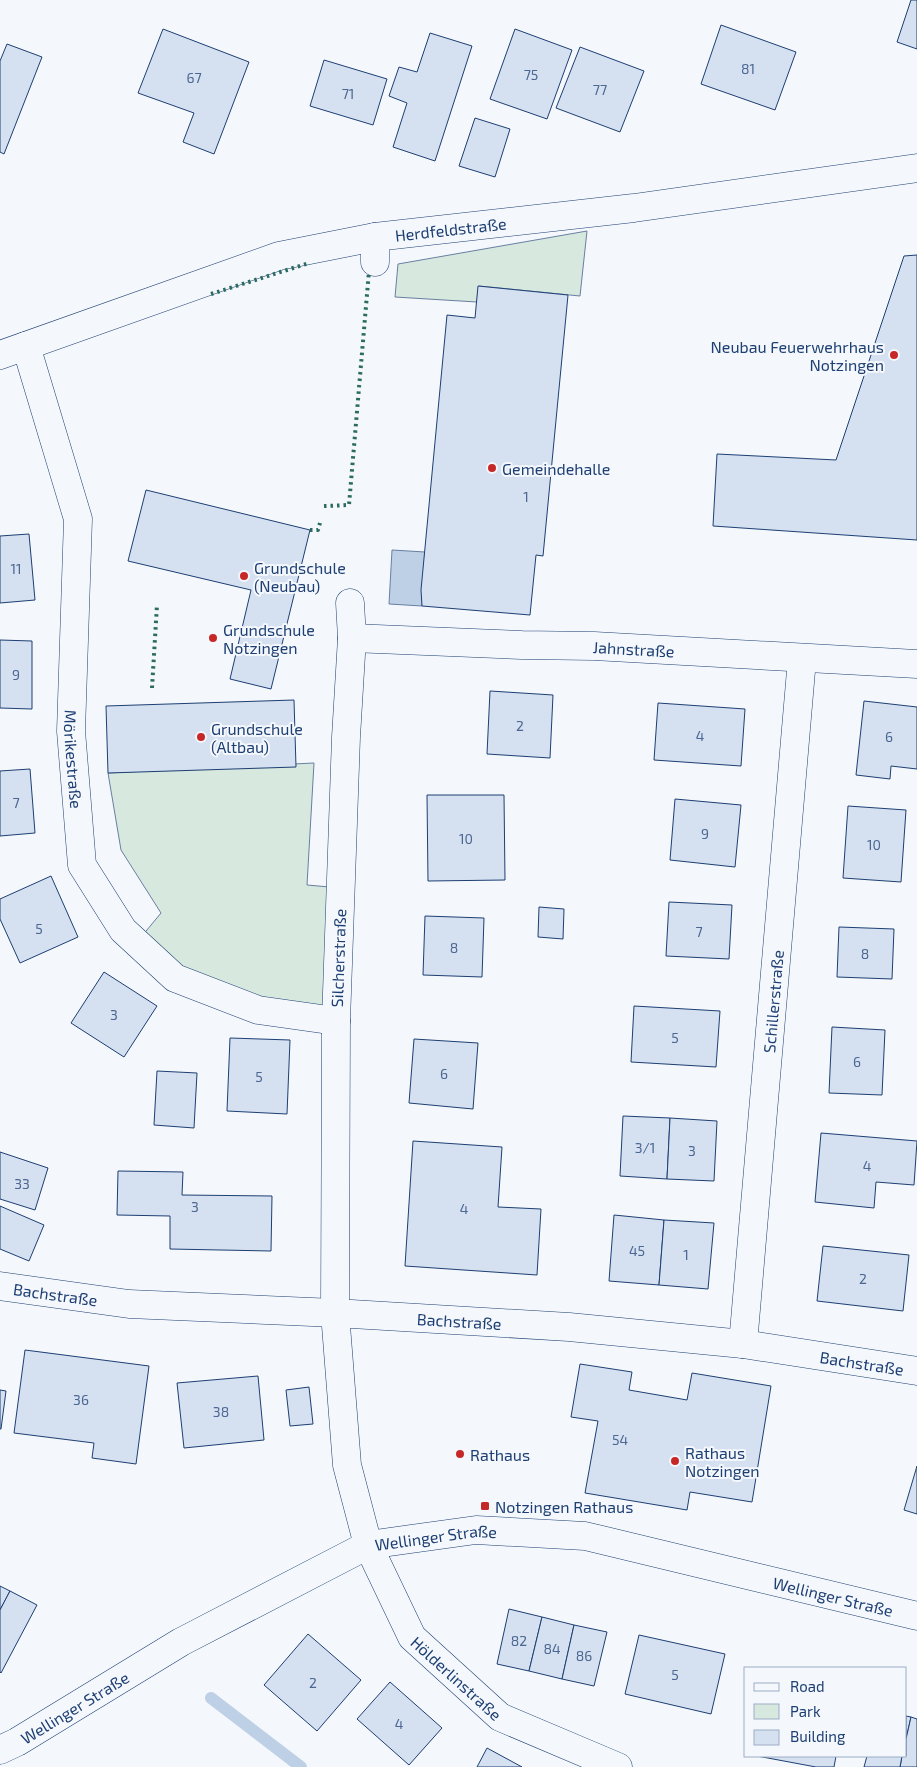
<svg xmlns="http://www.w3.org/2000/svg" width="917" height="1767" viewBox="0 0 917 1767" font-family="'Exo 2',sans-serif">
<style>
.green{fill:#d7e8df;stroke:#687fa3}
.water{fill:#bed0e5;stroke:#687fa3}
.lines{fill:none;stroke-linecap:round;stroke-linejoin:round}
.stream{stroke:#bed0e5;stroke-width:12}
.building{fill:#d5e0f0;stroke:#1d3f73}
.minor-casing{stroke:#1d3f73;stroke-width:29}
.tertiary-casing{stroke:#1d3f73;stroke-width:29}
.minor{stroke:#f4f7fb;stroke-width:28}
.tertiary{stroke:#f4f7fb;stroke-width:28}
.hedge{stroke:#2c6c60;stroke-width:4;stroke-dasharray:2.5 4;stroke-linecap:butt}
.poi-dot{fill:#c62828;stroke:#f4f7fb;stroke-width:2}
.labels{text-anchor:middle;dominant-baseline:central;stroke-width:4;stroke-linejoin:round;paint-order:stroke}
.number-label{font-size:14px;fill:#4b6792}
.street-label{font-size:16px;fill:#1d3f73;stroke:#f4f7fb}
.poi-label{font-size:16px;fill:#1d3f73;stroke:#f4f7fb;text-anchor:start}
</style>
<rect width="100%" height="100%" fill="#f4f7fb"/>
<g class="green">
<path d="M 587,231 L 580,296 L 479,286 L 477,302 L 395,297 L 398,264 Z"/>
<path d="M 314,763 L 307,885 L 341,888 L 336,1021 L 258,1010 L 137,942 L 161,913 L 121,850 L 108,773 Z"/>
</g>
<path class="water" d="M 392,550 L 425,552 L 422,606 L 389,604 Z"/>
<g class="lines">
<path class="stream" d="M 211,1698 L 301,1767"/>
</g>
<g class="building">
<path d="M 911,0 L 917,0 L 917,49 L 897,42 Z"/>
<path d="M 721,25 L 796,52 L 775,110 L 701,84 Z"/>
<path d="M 163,29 L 249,62 L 214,154 L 183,142 L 194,113 L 138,93 Z"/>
<path d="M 515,29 L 572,50 L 547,119 L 490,99 Z"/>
<path d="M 430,33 L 472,46 L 435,161 L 393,147 L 407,103 L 389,96 L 399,67 L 417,72 Z"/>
<path d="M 7,44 L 42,57 L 4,154 L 0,152 L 0,61 Z"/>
<path d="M 580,47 L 644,71 L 620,132 L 556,108 Z"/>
<path d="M 324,60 L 387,79 L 373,125 L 310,106 Z"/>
<path d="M 475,118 L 510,129 L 495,177 L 459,166 Z"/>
<path d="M 917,255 L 917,540 L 713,526 L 717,454 L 836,460 L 904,256 Z"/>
<path d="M 478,286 L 568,295 L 543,556 L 536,555 L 530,615 L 422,606 L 421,590 L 447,315 L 475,318 Z"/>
<path d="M 146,490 L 310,530 L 271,689 L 230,679 L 251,590 L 128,561 Z"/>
<path d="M 29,534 L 35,600 L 0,603 L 0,536 Z"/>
<path d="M 0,640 L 32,641 L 32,709 L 0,708 Z"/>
<path d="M 490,691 L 553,695 L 550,758 L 487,754 Z"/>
<path d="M 294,700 L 296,767 L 108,773 L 106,706 Z"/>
<path d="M 864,701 L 917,707 L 917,769 L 891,766 L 890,779 L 856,775 Z"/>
<path d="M 658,703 L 745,709 L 741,766 L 654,760 Z"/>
<path d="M 30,769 L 35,833 L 0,836 L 0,771 Z"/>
<path d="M 427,795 L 504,795 L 505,880 L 428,881 Z"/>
<path d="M 675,799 L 741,805 L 735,867 L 670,860 Z"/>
<path d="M 848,806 L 906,810 L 901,882 L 843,878 Z"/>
<path d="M 51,876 L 78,937 L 20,963 L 0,919 L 0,899 Z"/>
<path d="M 669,902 L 732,905 L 729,959 L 666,956 Z"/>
<path d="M 539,907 L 564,909 L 563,939 L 538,937 Z"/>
<path d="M 425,916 L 484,918 L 482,977 L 423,975 Z"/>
<path d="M 839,927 L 894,929 L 892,979 L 837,977 Z"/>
<path d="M 104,972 L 157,1006 L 124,1057 L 71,1023 Z"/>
<path d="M 634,1006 L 720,1011 L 716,1067 L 631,1062 Z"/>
<path d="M 832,1027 L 885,1030 L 882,1095 L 829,1093 Z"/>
<path d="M 230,1038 L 290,1040 L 287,1114 L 227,1111 Z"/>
<path d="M 414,1039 L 478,1043 L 473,1109 L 409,1103 Z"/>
<path d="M 157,1071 L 197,1073 L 194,1128 L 154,1125 Z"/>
<path d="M 623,1116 L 670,1118 L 667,1179 L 620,1176 Z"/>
<path d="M 670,1118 L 717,1121 L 714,1181 L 667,1179 Z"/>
<path d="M 821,1133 L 917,1141 L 914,1185 L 876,1182 L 874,1208 L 815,1202 Z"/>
<path d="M 413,1141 L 502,1147 L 498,1207 L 541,1209 L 537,1275 L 405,1266 Z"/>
<path d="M 0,1152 L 48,1168 L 35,1210 L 0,1199 Z"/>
<path d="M 118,1171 L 183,1172 L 182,1195 L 272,1196 L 271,1251 L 170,1249 L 170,1216 L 117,1215 Z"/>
<path d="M 0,1206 L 44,1225 L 29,1261 L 0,1249 Z"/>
<path d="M 614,1215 L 664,1220 L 659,1285 L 609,1281 Z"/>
<path d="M 664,1220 L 714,1223 L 708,1289 L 659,1285 Z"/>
<path d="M 823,1246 L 909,1255 L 903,1311 L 817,1301 Z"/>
<path d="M 25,1350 L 149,1366 L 136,1464 L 92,1458 L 94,1443 L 14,1433 Z"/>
<path d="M 580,1364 L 632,1372 L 629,1390 L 687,1400 L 692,1373 L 771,1386 L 752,1502 L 690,1492 L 687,1510 L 585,1493 L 598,1421 L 571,1417 Z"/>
<path d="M 258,1376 L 264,1440 L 184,1448 L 177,1383 Z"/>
<path d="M 309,1387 L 313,1424 L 290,1426 L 286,1390 Z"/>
<path d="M 0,1390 L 6,1391 L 1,1429 L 0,1429 Z"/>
<path d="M 917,1466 L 917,1514 L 904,1510 Z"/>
<path d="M 0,1586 L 10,1591 L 0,1610 Z"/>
<path d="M 10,1591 L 37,1605 L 1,1673 L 0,1672 L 0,1610 Z"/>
<path d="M 509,1609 L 542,1617 L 529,1671 L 497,1664 Z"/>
<path d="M 542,1617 L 574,1625 L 562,1679 L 529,1671 Z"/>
<path d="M 574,1625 L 607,1632 L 594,1686 L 562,1679 Z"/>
<path d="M 308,1634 L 361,1680 L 317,1731 L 264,1685 Z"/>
<path d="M 639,1635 L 725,1654 L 711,1714 L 625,1694 Z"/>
<path d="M 390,1682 L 442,1728 L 409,1765 L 357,1719 Z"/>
<path d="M 906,1716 L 911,1717 L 906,1739 Z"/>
<path d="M 911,1717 L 917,1719 L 917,1767 L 900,1767 L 902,1756 L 906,1756 L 906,1739 Z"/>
<path d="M 487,1748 L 522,1767 L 477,1767 Z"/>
<path d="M 757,1756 L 836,1756 L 834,1767 L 816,1767 Z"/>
<path d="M 867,1756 L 902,1756 L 900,1767 L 864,1767 Z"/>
</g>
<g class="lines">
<defs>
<g id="minor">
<path d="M 375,237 L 375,262"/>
<path id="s1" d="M 26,346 L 78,519 L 71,731 L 82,865 L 123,930 L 175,978 L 258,1010 L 336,1021"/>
<path id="s2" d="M 0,355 L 279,256 L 375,237 L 634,208 L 917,168"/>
<path id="s3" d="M 350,603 L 352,638 L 346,737 L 336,1021 L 335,1313 L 347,1465 L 368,1545 L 412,1637 L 500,1717 L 618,1767"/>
<path id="s4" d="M 352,638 L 522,645 L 594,646 L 917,664"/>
<path id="s5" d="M 0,1286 L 129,1304 L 335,1313 L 569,1327 L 743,1344 L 917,1371"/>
<path id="s6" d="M 743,1344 L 802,659"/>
</g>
<g id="tertiary">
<path id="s7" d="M 0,1750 L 17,1742 L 181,1642 L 368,1545 L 476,1530 L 585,1536 L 917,1616"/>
</g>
</defs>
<use href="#minor" class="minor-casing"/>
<use href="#tertiary" class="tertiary-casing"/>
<use href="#minor" class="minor"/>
<use href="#tertiary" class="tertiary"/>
<g class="hedge">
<path d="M 211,294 L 309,263"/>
<path d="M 324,506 L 349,505 L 369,271"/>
<path d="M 310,530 L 318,530 L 320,523"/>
<path d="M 152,688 L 157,605"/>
</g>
</g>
<g class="poi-dot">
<circle cx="894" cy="355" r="5"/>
<circle cx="492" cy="468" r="5"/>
<circle cx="244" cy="576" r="5"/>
<circle cx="213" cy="638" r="5"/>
<circle cx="201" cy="737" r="5"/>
<circle cx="460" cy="1454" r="5"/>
<circle cx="675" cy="1461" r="5"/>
<rect x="480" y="1501" width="10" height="10" rx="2.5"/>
</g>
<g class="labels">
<g class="number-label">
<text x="748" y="68">81</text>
<text x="531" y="74">75</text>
<text x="194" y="77">67</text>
<text x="600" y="89">77</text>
<text x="348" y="93">71</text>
<text x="526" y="496">1</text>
<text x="16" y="568">11</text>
<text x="16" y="674">9</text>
<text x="520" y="725">2</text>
<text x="700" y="735">4</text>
<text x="889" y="736">6</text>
<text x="16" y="802">7</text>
<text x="705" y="833">9</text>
<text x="466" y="838">10</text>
<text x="874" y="844">10</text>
<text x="39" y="928">5</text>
<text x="699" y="931">7</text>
<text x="454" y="947">8</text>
<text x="865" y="953">8</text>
<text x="114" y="1014">3</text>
<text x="675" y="1037">5</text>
<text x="857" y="1061">6</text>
<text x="444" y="1073">6</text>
<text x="259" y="1076">5</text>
<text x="645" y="1147">3/1</text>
<text x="692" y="1150">3</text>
<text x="867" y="1165">4</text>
<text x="22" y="1183">33</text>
<text x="195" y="1206">3</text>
<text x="464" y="1208">4</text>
<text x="637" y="1250">45</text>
<text x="686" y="1254">1</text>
<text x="863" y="1278">2</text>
<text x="81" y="1399">36</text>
<text x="221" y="1411">38</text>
<text x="620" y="1439">54</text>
<text x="519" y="1640">82</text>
<text x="552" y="1648">84</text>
<text x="584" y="1655">86</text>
<text x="675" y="1674">5</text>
<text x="313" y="1682">2</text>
<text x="399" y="1723">4</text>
</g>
<g class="street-label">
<text stroke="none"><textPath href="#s2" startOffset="470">Herdfeldstraße</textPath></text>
<text stroke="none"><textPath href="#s4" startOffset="282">Jahnstraße</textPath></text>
<text stroke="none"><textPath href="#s1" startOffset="421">Mörikestraße</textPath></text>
<text transform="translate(338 958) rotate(-88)">Silcherstraße</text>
<text stroke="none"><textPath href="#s6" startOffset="344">Schillerstraße</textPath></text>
<text stroke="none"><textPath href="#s5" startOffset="56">Bachstraße</textPath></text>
<text stroke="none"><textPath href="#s5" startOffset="461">Bachstraße</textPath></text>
<text stroke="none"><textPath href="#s5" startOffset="866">Bachstraße</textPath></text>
<text stroke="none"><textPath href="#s7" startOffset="490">Wellinger Straße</textPath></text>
<text stroke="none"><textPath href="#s7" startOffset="895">Wellinger Straße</textPath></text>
<text stroke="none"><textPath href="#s3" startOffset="1108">Hölderlinstraße</textPath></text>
<text stroke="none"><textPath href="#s7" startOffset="86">Wellinger Straße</textPath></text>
</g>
<g class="poi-label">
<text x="884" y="346" text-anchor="end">Neubau Feuerwehrhaus<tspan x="884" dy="18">Notzingen</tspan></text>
<text x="502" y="468">Gemeindehalle</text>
<text x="254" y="567">Grundschule<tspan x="254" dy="18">(Neubau)</tspan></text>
<text x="223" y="629">Grundschule<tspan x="223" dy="18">Notzingen</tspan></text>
<text x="211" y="728">Grundschule<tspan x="211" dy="18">(Altbau)</tspan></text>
<text x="685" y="1452">Rathaus<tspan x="685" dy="18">Notzingen</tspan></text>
<text x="470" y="1454">Rathaus</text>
<text x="495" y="1506">Notzingen Rathaus</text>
</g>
</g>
<rect x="744" y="1667" width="162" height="90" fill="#f4f7fb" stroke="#9eadc5"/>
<rect x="754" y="1683" width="25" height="8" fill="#f4f7fb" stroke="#9eadc5"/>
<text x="790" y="1692" font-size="15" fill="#1d3f73">Road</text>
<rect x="754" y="1704" width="25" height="15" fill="#d7e8df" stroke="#9eadc5"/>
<text x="790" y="1717" font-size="15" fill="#1d3f73">Park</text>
<rect x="754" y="1730" width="25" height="15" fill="#d5e0f0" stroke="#9eadc5"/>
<text x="790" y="1742" font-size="15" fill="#1d3f73">Building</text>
</svg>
